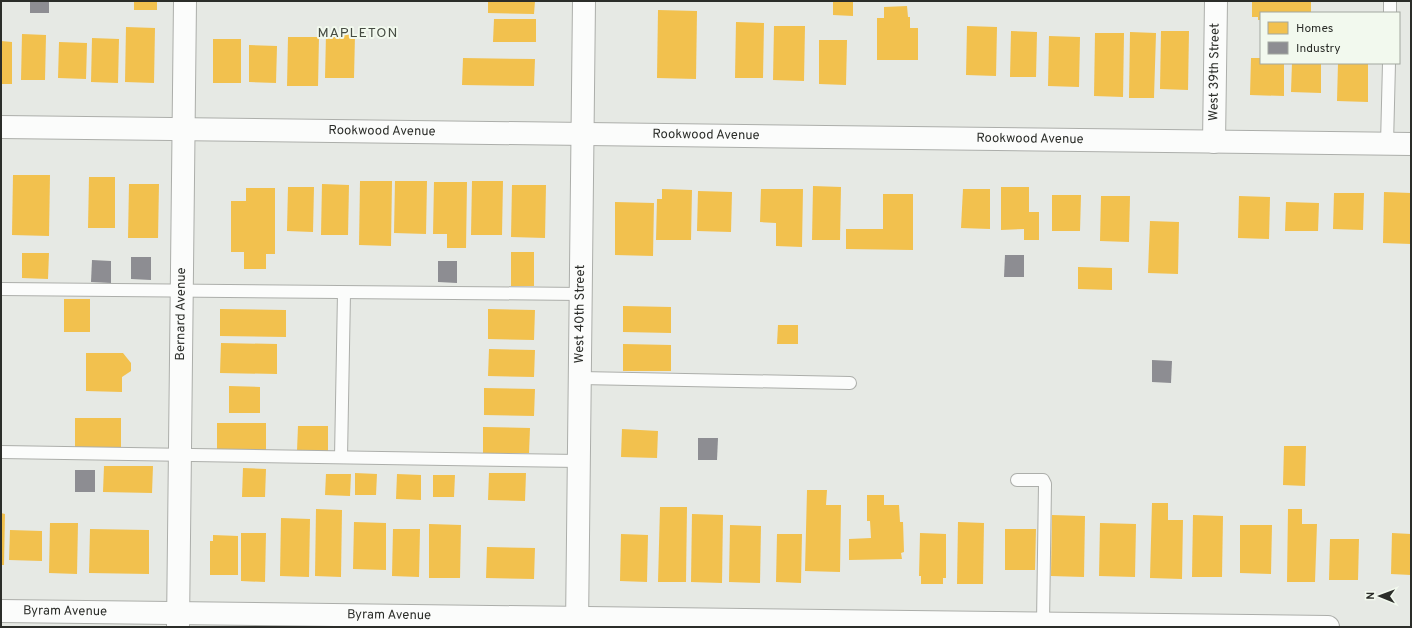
<svg xmlns="http://www.w3.org/2000/svg" width="1412" height="628" viewBox="0 0 1412 628" font-family="Overpass,sans-serif">
<style>
.homes{fill:#f2c14e}
.industry{fill:#8d8d92}
.lines{fill:none;stroke-linecap:round;stroke-linejoin:round}
.lane-casing{stroke:#acaeaa;stroke-width:14}
.street-casing{stroke:#acaeaa;stroke-width:24}
.lane{stroke:#fbfcfb;stroke-width:12}
.street{stroke:#fbfcfb;stroke-width:22}
.labels{text-anchor:middle;dominant-baseline:central;stroke-width:4;stroke-linejoin:round;paint-order:stroke}
.street-label{font-size:13px;fill:#2b2d29;stroke:#f2f9ee}
.neighbourhood-label{font-size:14px;letter-spacing:1px;fill:#464c43;stroke:#f2f9ee}
</style>
<rect width="100%" height="100%" fill="#e6e9e4"/>
<g class="homes">
<rect x="134" y="1" width="23" height="9"/>
<path d="M 488,1 L 535,1 L 534,14 L 488,13 Z"/>
<path d="M 833,1 L 853,1 L 853,16 L 833,15 Z"/>
<path d="M 1252,1 L 1311,1 L 1311,13 L 1261,13 L 1261,20 L 1258,20 L 1258,17 L 1252,17 Z"/>
<path d="M 907,6 L 908,17 L 910,17 L 910,28 L 918,28 L 918,60 L 877,60 L 877,18 L 884,18 L 884,7 Z"/>
<path d="M 658,10 L 697,11 L 696,79 L 657,78 Z"/>
<path d="M 494,19 L 536,19 L 536,42 L 493,42 Z"/>
<path d="M 736,22 L 764,23 L 763,78 L 735,78 Z"/>
<path d="M 774,26 L 805,26 L 804,81 L 773,80 Z"/>
<path d="M 967,26 L 997,27 L 996,76 L 966,75 Z"/>
<path d="M 126,27 L 155,28 L 154,83 L 125,82 Z"/>
<path d="M 1011,31 L 1037,32 L 1036,77 L 1010,77 Z"/>
<path d="M 1161,31 L 1189,31 L 1188,90 L 1160,89 Z"/>
<path d="M 1130,32 L 1156,33 L 1154,98 L 1129,98 Z"/>
<path d="M 1095,33 L 1124,33 L 1123,97 L 1094,96 Z"/>
<path d="M 22,34 L 46,35 L 45,80 L 21,80 Z"/>
<path d="M 326,34 L 355,35 L 354,78 L 325,78 Z"/>
<path d="M 1049,36 L 1080,37 L 1079,87 L 1048,86 Z"/>
<path d="M 288,37 L 319,37 L 318,86 L 287,86 Z"/>
<path d="M 92,38 L 119,39 L 118,83 L 91,82 Z"/>
<rect x="213" y="39" width="28" height="44"/>
<path d="M 819,40 L 847,40 L 846,85 L 819,84 Z"/>
<path d="M 1,41 L 12,42 L 12,84 L 1,84 Z"/>
<path d="M 59,42 L 87,43 L 86,79 L 58,78 Z"/>
<path d="M 249,45 L 277,46 L 276,83 L 249,82 Z"/>
<path d="M 463,58 L 535,59 L 534,86 L 462,85 Z"/>
<path d="M 1251,58 L 1261,58 L 1261,63 L 1284,63 L 1284,96 L 1250,95 Z"/>
<path d="M 1292,63 L 1321,63 L 1321,93 L 1291,92 Z"/>
<path d="M 1338,63 L 1368,63 L 1368,102 L 1337,101 Z"/>
<path d="M 13,175 L 50,175 L 49,236 L 12,235 Z"/>
<path d="M 89,177 L 115,177 L 115,228 L 88,228 Z"/>
<path d="M 360,181 L 392,181 L 391,246 L 359,245 Z"/>
<path d="M 395,181 L 427,181 L 426,234 L 394,233 Z"/>
<path d="M 472,181 L 503,181 L 502,235 L 471,235 Z"/>
<path d="M 434,182 L 467,182 L 466,248 L 447,248 L 447,234 L 433,234 Z"/>
<path d="M 129,184 L 159,184 L 158,238 L 128,238 Z"/>
<path d="M 322,184 L 349,185 L 348,235 L 321,235 Z"/>
<path d="M 512,185 L 546,185 L 545,238 L 511,237 Z"/>
<path d="M 813,186 L 841,187 L 840,240 L 812,240 Z"/>
<path d="M 288,187 L 314,187 L 313,232 L 287,231 Z"/>
<path d="M 1001,187 L 1029,187 L 1029,212 L 1039,212 L 1039,240 L 1024,240 L 1024,229 L 1001,230 Z"/>
<path d="M 246,188 L 275,188 L 275,254 L 266,254 L 266,269 L 244,269 L 244,252 L 231,252 L 231,201 L 246,201 Z"/>
<path d="M 662,189 L 692,190 L 691,240 L 656,240 L 657,199 L 662,199 Z"/>
<path d="M 761,189 L 803,189 L 802,247 L 776,246 L 776,223 L 760,222 Z"/>
<path d="M 963,189 L 990,189 L 990,229 L 961,228 Z"/>
<path d="M 698,191 L 732,192 L 731,232 L 697,231 Z"/>
<path d="M 1384,192 L 1411,193 L 1411,244 L 1383,243 Z"/>
<path d="M 1334,193 L 1364,193 L 1363,230 L 1333,229 Z"/>
<path d="M 883,194 L 913,194 L 913,250 L 846,249 L 846,229 L 883,229 Z"/>
<path d="M 1052,195 L 1081,195 L 1080,231 L 1052,231 Z"/>
<path d="M 1101,196 L 1130,196 L 1129,242 L 1100,241 Z"/>
<path d="M 1239,196 L 1270,197 L 1269,239 L 1238,238 Z"/>
<path d="M 615,202 L 654,203 L 653,256 L 615,255 Z"/>
<path d="M 1286,202 L 1319,203 L 1318,231 L 1285,231 Z"/>
<path d="M 1150,221 L 1179,222 L 1178,274 L 1148,273 Z"/>
<rect x="511" y="252" width="23" height="34"/>
<path d="M 22,253 L 49,253 L 48,279 L 22,278 Z"/>
<path d="M 1078,267 L 1112,268 L 1112,290 L 1078,289 Z"/>
<rect x="64" y="299" width="26" height="33"/>
<path d="M 623,306 L 671,307 L 671,333 L 623,332 Z"/>
<path d="M 220,309 L 286,310 L 286,337 L 220,336 Z"/>
<path d="M 488,309 L 535,310 L 534,340 L 488,339 Z"/>
<path d="M 778,325 L 798,325 L 798,344 L 777,344 Z"/>
<path d="M 221,343 L 277,344 L 277,374 L 220,373 Z"/>
<path d="M 623,344 L 671,345 L 671,371 L 623,371 Z"/>
<path d="M 489,349 L 535,350 L 534,377 L 488,376 Z"/>
<path d="M 86,353 L 123,353 L 131,363 L 131,371 L 122,377 L 122,392 L 86,391 Z"/>
<path d="M 229,386 L 260,387 L 260,413 L 229,413 Z"/>
<path d="M 484,388 L 535,389 L 534,416 L 484,415 Z"/>
<rect x="75" y="418" width="46" height="31"/>
<path d="M 217,423 L 266,423 L 266,451 L 217,450 Z"/>
<path d="M 298,426 L 328,426 L 328,451 L 297,451 Z"/>
<path d="M 483,427 L 530,428 L 529,453 L 483,453 Z"/>
<path d="M 622,429 L 658,431 L 657,458 L 621,457 Z"/>
<path d="M 1284,446 L 1306,446 L 1305,486 L 1283,485 Z"/>
<path d="M 104,466 L 153,466 L 152,493 L 103,492 Z"/>
<path d="M 243,468 L 266,469 L 265,497 L 242,497 Z"/>
<path d="M 355,473 L 377,474 L 376,495 L 355,495 Z"/>
<path d="M 489,473 L 526,473 L 525,501 L 488,500 Z"/>
<path d="M 326,474 L 351,474 L 350,496 L 325,495 Z"/>
<path d="M 397,474 L 421,475 L 421,500 L 396,499 Z"/>
<path d="M 433,475 L 455,475 L 454,497 L 433,497 Z"/>
<path d="M 807,490 L 827,490 L 826,505 L 841,505 L 840,572 L 805,571 Z"/>
<path d="M 867,495 L 884,495 L 884,505 L 899,505 L 900,522 L 903,522 L 904,552 L 901,553 L 902,559 L 849,560 L 849,539 L 871,538 L 870,521 L 867,521 Z"/>
<path d="M 1152,503 L 1168,503 L 1168,520 L 1183,520 L 1182,579 L 1150,578 Z"/>
<path d="M 660,507 L 687,507 L 686,582 L 658,582 Z"/>
<path d="M 316,509 L 342,510 L 341,577 L 315,576 Z"/>
<path d="M 1288,509 L 1302,509 L 1302,524 L 1317,524 L 1315,582 L 1287,582 Z"/>
<path d="M 1,513 L 5,514 L 4,565 L 1,565 Z"/>
<path d="M 692,514 L 723,515 L 722,583 L 691,582 Z"/>
<path d="M 1052,515 L 1085,516 L 1084,577 L 1051,576 Z"/>
<path d="M 1193,515 L 1223,516 L 1222,577 L 1192,577 Z"/>
<path d="M 281,518 L 310,519 L 309,577 L 280,576 Z"/>
<path d="M 354,522 L 386,523 L 386,570 L 353,569 Z"/>
<path d="M 958,522 L 984,523 L 983,584 L 957,584 Z"/>
<path d="M 50,523 L 78,523 L 77,574 L 49,573 Z"/>
<path d="M 1100,523 L 1136,524 L 1135,577 L 1099,576 Z"/>
<path d="M 429,524 L 461,525 L 460,578 L 429,578 Z"/>
<path d="M 730,525 L 761,526 L 760,583 L 729,582 Z"/>
<path d="M 1240,525 L 1272,525 L 1271,574 L 1240,573 Z"/>
<path d="M 90,529 L 149,530 L 149,574 L 89,573 Z"/>
<path d="M 393,529 L 420,529 L 419,577 L 392,576 Z"/>
<path d="M 1005,529 L 1036,529 L 1035,570 L 1005,570 Z"/>
<path d="M 10,530 L 42,531 L 42,561 L 9,560 Z"/>
<path d="M 241,533 L 266,533 L 265,582 L 241,581 Z"/>
<path d="M 920,533 L 946,534 L 946,578 L 943,578 L 943,584 L 921,584 L 921,576 L 919,576 Z"/>
<path d="M 1392,533 L 1411,534 L 1411,575 L 1391,574 Z"/>
<path d="M 621,534 L 648,535 L 647,582 L 620,581 Z"/>
<path d="M 777,534 L 802,534 L 801,583 L 776,582 Z"/>
<path d="M 213,535 L 238,536 L 238,575 L 210,575 L 210,541 L 213,541 Z"/>
<path d="M 1330,539 L 1359,539 L 1358,580 L 1329,580 Z"/>
<path d="M 487,547 L 535,548 L 534,579 L 486,578 Z"/>
</g>
<g class="industry">
<rect x="30" y="1" width="19" height="12"/>
<path d="M 1005,255 L 1024,255 L 1024,277 L 1004,277 Z"/>
<path d="M 131,257 L 151,257 L 151,280 L 131,279 Z"/>
<path d="M 92,260 L 111,261 L 111,283 L 91,282 Z"/>
<path d="M 438,261 L 457,261 L 457,283 L 438,282 Z"/>
<path d="M 1152,360 L 1172,361 L 1171,383 L 1152,382 Z"/>
<path d="M 698,438 L 718,438 L 717,460 L 698,460 Z"/>
<rect x="75" y="470" width="20" height="22"/>
</g>
<g class="lines">
<defs>
<g id="lane">
<path d="M 1390,13 L 1390,1"/>
<path d="M 1387,144 L 1389,63"/>
<path d="M 1,289 L 581,294"/>
<path d="M 580,378 L 850,383"/>
<path d="M 1,452 L 579,461"/>
<path d="M 341,457 L 344,293"/>
<path d="M 1017,480 L 1043,480 L 1045,484 L 1043,623"/>
</g>
<g id="street">
<path id="s1" d="M 1,127 L 1411,144"/>
<path id="s2" d="M 1214,142 L 1216,1"/>
<path id="s3" d="M 1,611 L 1328,627"/>
<path id="s4" d="M 178,627 L 185,1"/>
<path id="s5" d="M 577,627 L 584,1"/>
</g>
</defs>
<use href="#lane" class="lane-casing"/>
<use href="#street" class="street-casing"/>
<use href="#lane" class="lane"/>
<use href="#street" class="street"/>
</g>
<g class="labels">
<g class="street-label">
<text stroke="none"><textPath href="#s2" startOffset="70">West 39th Street</textPath></text>
<text stroke="none"><textPath href="#s1" startOffset="381">Rookwood Avenue</textPath></text>
<text stroke="none"><textPath href="#s1" startOffset="705">Rookwood Avenue</textPath></text>
<text stroke="none"><textPath href="#s1" startOffset="1029">Rookwood Avenue</textPath></text>
<text stroke="none"><textPath href="#s4" startOffset="313">Bernard Avenue</textPath></text>
<text stroke="none"><textPath href="#s5" startOffset="313">West 40th Street</textPath></text>
<text stroke="none"><textPath href="#s3" startOffset="64">Byram Avenue</textPath></text>
<text stroke="none"><textPath href="#s3" startOffset="388">Byram Avenue</textPath></text>
</g>
<g class="neighbourhood-label">
<text x="358" y="33">MAPLETON</text>
</g>
</g>
<rect width="1412" height="628" fill="none" stroke="#2b2d29" stroke-width="4"/>
<rect x="1260" y="12" width="140" height="52" fill="#f2f9ee" stroke="#a2a79f"/>
<rect x="1268" y="22" width="20" height="12" fill="#f2c14e" stroke="#a2a79f"/>
<text x="1296" y="32" font-size="12" fill="#2b2d29">Homes</text>
<rect x="1268" y="42" width="20" height="12" fill="#8d8d92" stroke="#a2a79f"/>
<text x="1296" y="52" font-size="12" fill="#2b2d29">Industry</text>
<g transform="translate(1380 596) rotate(271)" stroke="#f2f9ee" stroke-width="3" paint-order="stroke">
<path d="M0-3L7 15L0 10L-7 15Z" fill="#2b2d29"/>
<text y="-6" font-size="11" font-weight="bold" text-anchor="middle" fill="#2b2d29">N</text>
</g>
</svg>
